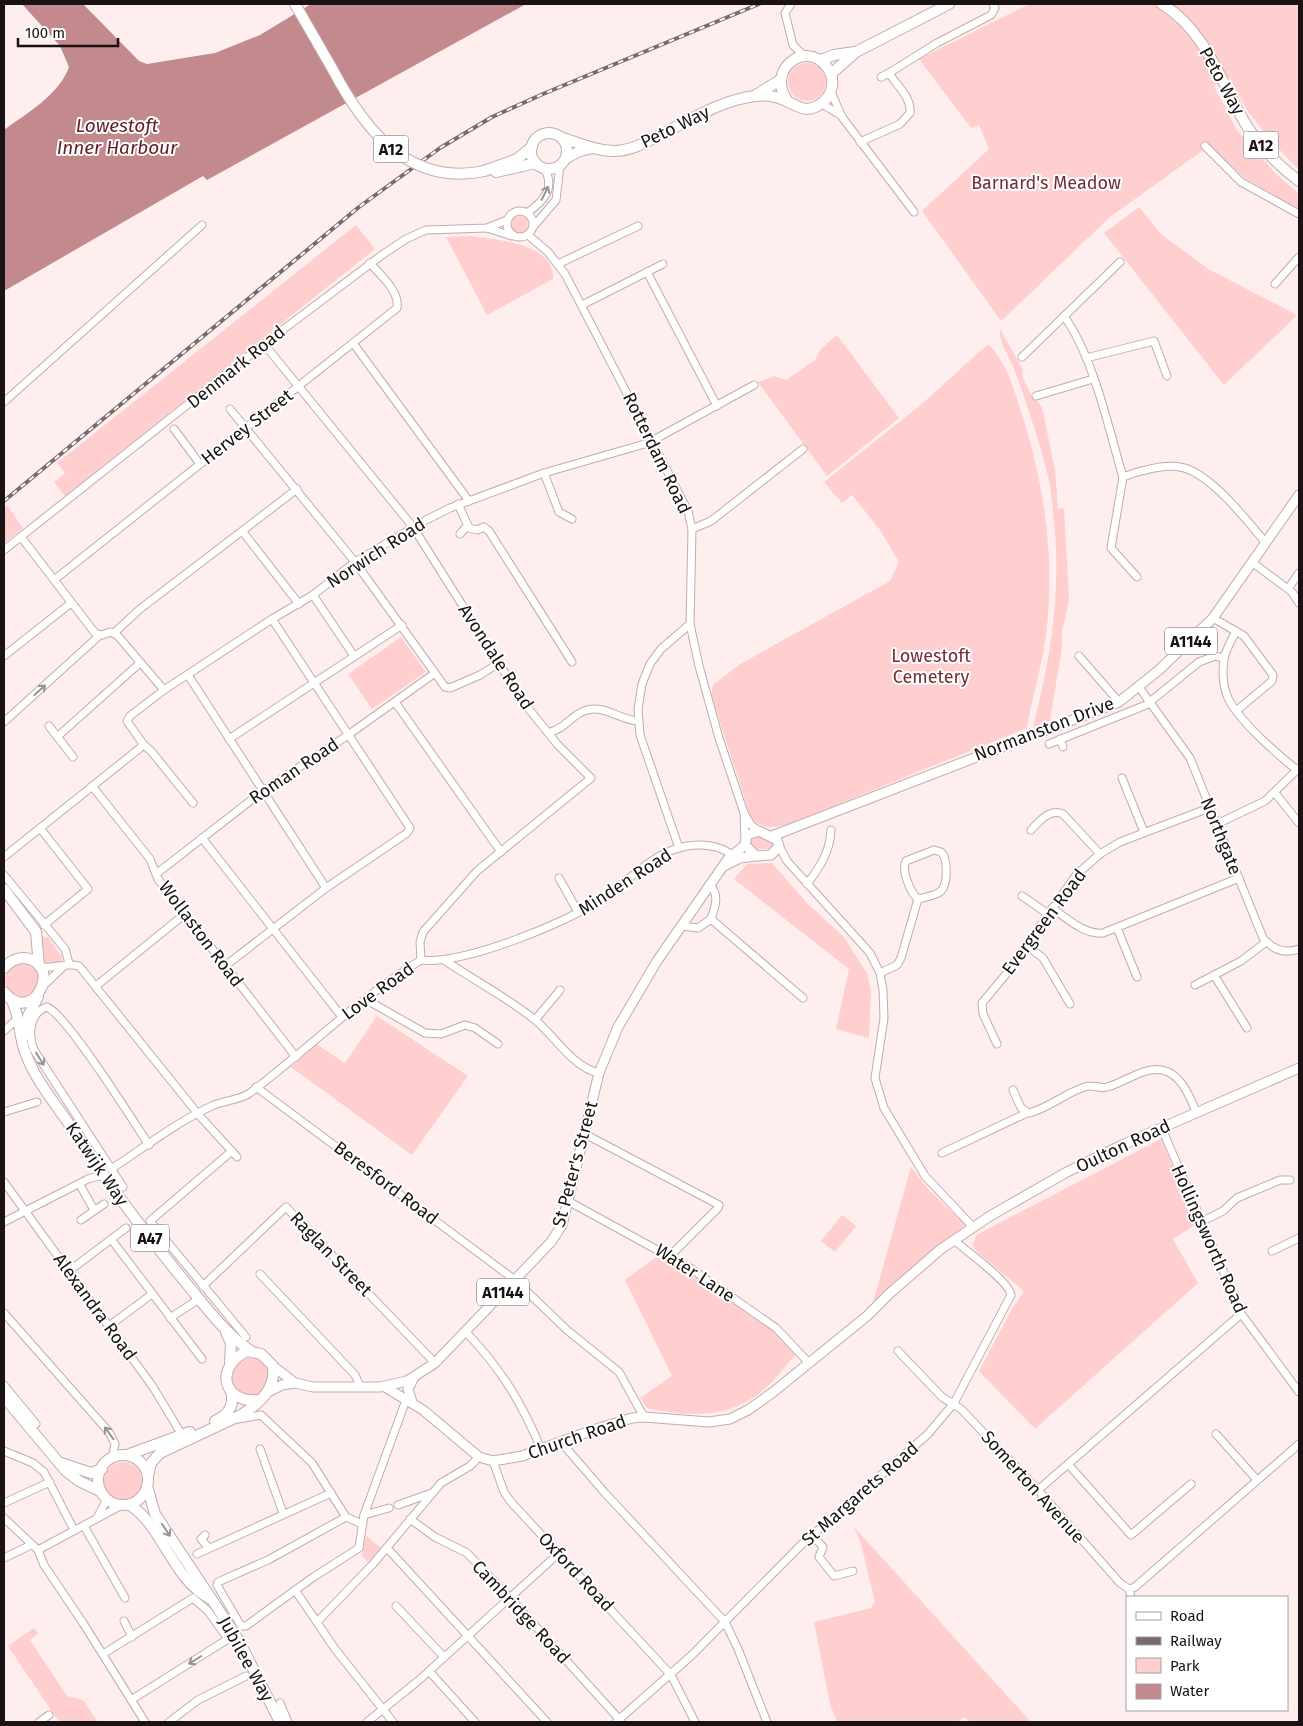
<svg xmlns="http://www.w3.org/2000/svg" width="1303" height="1726" viewBox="0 0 1303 1726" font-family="'Fira Sans',sans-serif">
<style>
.green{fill:#ffcfd0}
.water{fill:#c38a8d}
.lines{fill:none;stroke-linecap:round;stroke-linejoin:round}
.minor-casing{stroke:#c4abab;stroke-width:9}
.major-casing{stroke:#c4abab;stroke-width:11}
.highway-casing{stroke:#c4abab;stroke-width:12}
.minor{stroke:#fff;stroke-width:7}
.major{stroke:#fff;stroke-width:9}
.highway{stroke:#fff;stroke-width:10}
.rail-casing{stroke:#776b6c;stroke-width:4}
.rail{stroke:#fff;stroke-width:2;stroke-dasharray:5.5;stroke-linecap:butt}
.highway-bridge-casing{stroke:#c4abab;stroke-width:12;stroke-linecap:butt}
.highway-bridge{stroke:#fff;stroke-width:10}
.oneway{stroke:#989495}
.labels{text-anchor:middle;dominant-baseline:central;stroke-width:4;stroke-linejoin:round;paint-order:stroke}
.shield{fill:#fff;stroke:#5f595a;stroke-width:1}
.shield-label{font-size:16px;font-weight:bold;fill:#1b1213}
.street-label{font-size:18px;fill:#1b1213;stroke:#fff}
.park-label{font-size:18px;fill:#732c35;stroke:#fff}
.water-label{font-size:19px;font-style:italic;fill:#611c26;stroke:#fff}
</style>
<rect width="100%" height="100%" fill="#feeeee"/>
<g class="green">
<path d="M 1029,4 L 1299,4 L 1299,169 C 1278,151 1238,104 1230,77 L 1214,86 L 1236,129 L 1275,173 L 1299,194 L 1299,210 L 1245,178 L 1209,146 L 1110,217 L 1001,321 L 922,211 L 989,149 L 979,125 L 971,128 L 919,59 Z"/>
<circle cx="807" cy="82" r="19"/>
<path d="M 1139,207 L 1162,235 L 1210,270 L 1297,315 L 1224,385 L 1104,233 Z"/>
<circle cx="519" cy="224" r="9"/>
<path d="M 356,225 L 375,249 L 65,496 L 54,482 L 65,473 L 57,463 Z"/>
<path d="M 471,236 C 496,240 555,243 553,279 L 487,315 L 446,237 Z"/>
<path d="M 1000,329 L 1023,370 L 1022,375 L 1030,393 L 1042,407 L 1055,470 L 1058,509 L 1064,508 L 1069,600 L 1062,632 L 1062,647 L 1050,721 L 1033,727 C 1050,660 1060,602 1055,532 C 1053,514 1052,494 1048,476 C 1039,440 1027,405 1015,371 C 1010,356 998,344 1000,329 Z"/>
<path d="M 837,335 L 899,418 L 827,476 L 758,382 L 774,376 L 786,380 L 815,360 L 821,349 Z"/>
<path d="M 988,344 C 1008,363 1015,393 1023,418 C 1047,494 1057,575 1043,654 C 1038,679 1031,703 1027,728 L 789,824 C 774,828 763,830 751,818 L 711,695 L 713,685 L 740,664 L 890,581 L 899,562 L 880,530 L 852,495 L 842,503 L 824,482 L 923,403 Z"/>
<path d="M 7,505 L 23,528 L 4,543 L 4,508 Z"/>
<path d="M 401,637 L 426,672 L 372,709 L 348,674 Z"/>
<path d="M 755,833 L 772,839 L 775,845 L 768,849 L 755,849 L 749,842 Z"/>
<path d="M 772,863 L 808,904 L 843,936 L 867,973 L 871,990 L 869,1038 L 836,1029 L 849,969 L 734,879 L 747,864 Z"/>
<path d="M 40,934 L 45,938 L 48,937 L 62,957 L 61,963 L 44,962 Z"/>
<circle cx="22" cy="980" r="17"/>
<path d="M 377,1016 L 468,1076 L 412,1155 L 291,1067 L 316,1044 L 345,1063 Z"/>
<path d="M 1161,1139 L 1197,1224 L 1173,1239 L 1198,1283 L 1035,1429 L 979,1371 L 1012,1309 L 1024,1291 L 978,1253 L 972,1245 L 977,1235 L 997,1224 Z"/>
<path d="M 911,1167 L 928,1189 L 965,1225 L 872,1306 Z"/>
<path d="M 842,1215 L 856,1226 L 835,1252 L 821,1241 Z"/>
<path d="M 659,1255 L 769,1326 L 782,1337 L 795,1355 C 787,1364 779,1375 770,1384 C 734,1419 693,1418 647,1408 L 640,1398 L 672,1376 L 625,1280 Z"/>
<circle cx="251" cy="1377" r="19"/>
<circle cx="123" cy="1481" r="19"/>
<path d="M 854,1527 L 1031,1722 L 970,1722 L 964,1717 L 958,1722 L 837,1722 L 830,1704 L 814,1622 L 871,1608 L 875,1602 L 861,1544 Z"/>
<path d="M 366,1536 L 381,1548 L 368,1562 L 362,1556 Z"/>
<path d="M 34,1628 L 38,1634 L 30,1640 L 67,1696 L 83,1700 L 98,1722 L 59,1722 L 8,1646 Z"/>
</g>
<path class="water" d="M 22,4 L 83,4 L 139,61 L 147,64 L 215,53 L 260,35 L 311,4 L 526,4 L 207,180 L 203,176 L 4,291 L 4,130 C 27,113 59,95 69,67 L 60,46 Z"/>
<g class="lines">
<defs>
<g id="minor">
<path d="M 791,4 L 785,13 L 793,45 L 804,56"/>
<path d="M 881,77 L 889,73"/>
<path d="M 831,92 L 842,117 L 914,212"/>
<path d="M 822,104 L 842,116"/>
<path d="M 860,142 L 900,124 L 910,113 C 912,98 897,86 889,73 L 937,43 L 991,15 L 995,8 L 993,4"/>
<path d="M 1205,146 L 1241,182 L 1299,214"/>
<circle cx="520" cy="224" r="13"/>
<path d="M 527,213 C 544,201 556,188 544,168"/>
<path d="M 533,227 L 556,200 L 560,165"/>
<path d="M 487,228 L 512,236"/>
<path d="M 528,235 L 548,252 L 565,274 L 688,511 L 692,529 L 690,624 L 699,666 L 719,738 L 744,813 L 751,825 L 759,831"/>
<path d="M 558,264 L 638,226"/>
<path d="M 647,272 L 717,406"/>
<path d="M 1275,284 L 1299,257"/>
<path d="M 582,305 L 663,264"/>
<path d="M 1064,316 C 1094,358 1108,427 1123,477"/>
<path d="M 353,343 L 469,501"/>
<path d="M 264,344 L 413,527 L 524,703 L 557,744 L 591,778 L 477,871 L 423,932 L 420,942 L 421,960"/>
<path d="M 1022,357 L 1120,262"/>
<path d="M 1086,358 L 1154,341 L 1167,376"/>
<path d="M 1036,396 L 1093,379"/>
<path d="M 4,402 L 202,225"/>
<path d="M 230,409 L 355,562 L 445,687 L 450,688 L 480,675 L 499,663"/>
<path d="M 174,429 L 200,464"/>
<path d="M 544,473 L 559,512 L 572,519"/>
<path d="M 458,504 L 469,528 L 477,530 L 484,527 L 489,531 L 572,662"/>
<path d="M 692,529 L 711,521 L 803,449"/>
<path d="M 243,532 L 299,604"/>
<path d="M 460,534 L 467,526"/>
<path d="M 21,537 L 95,633 L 102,635 L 110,632 L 117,635 L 164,690"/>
<path d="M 4,550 L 264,344 L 382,255 L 406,239 L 426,230 L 487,228 L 507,220"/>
<path d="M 1253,563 L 1292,592 L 1299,603"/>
<path d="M 1137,577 L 1111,548 L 1123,477 C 1138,471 1165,464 1180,467 C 1210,472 1247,521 1266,543"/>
<path d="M 54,580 L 397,308 C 400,291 380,275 370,263"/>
<path d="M 1288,589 L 1299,573"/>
<path d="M 313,595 L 354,656"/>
<path d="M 1213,618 L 1244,636 L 1273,675 L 1272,681 L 1236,711"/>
<path d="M 1236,631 C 1232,640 1225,650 1224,660 C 1222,671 1223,687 1228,698 C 1239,721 1277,754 1297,770"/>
<path d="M 114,633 L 140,609 L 297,489"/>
<path d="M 4,656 L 71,603"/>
<path d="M 1079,656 L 1119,702"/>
<path d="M 188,675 L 326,888"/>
<path d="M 1139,687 L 1190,758 L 1263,938 C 1273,950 1285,954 1299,949"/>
<path d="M 395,702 L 501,852"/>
<path d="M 4,722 L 100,635"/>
<path d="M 49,726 L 73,757"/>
<path d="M 550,732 C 563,730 572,715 584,711 C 603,703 619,720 638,721"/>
<path d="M 57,737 L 140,663"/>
<path d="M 229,739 L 402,625"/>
<path d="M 1060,739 L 1063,747"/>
<path d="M 1049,744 L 1146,705 L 1199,662 L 1215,656 L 1224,658"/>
<path d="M 1122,778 L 1144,832"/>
<path d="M 92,786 L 150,859 L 158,879 L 296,1057"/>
<path d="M 1275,793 L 1299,823"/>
<path d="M 193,803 L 151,751 L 143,744 L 127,721 L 130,716 L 164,690 L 272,619 L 313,595 L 355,562 L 426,520 L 450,508 L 544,473 L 648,443 L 754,385"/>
<path d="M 744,813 L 745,840"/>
<path d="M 1217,824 L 1265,801 L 1299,768"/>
<path d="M 40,828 L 88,889 L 44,925"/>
<path d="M 1031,830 C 1040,821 1049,808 1063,814 L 1100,854"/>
<path d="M 202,838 L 342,1017"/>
<path d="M 779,846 L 787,861 L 870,953 L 880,973 L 883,990 L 884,1018 L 875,1078 L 884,1108 L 925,1176 L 973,1227"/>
<path d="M 679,848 L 640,735 L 638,709 L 642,684 L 650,664 L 661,649 L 690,624"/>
<path d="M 4,857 L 140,748 L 143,744"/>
<path d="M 156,874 L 263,791 L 348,735 L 435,673"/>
<path d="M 4,875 L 65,949 L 69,963"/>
<path d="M 559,878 L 578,912"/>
<path d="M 807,884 C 820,867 830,852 831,830"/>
<path d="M 1022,896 L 1048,914"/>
<path d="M 1052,908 C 1067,918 1084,935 1103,933 L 1239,878"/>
<path d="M 711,919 L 803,998"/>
<path d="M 682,926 L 698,928 L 711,919 C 715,907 720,895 710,885"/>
<path d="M 1117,928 L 1137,977"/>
<path d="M 1026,945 L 1043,958 L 1070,1004"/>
<path d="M 421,960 C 463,965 566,923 602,899 C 625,884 644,862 670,851 C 689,843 714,842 731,854"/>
<path d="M 444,960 C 474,980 506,997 534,1019 C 555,1036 572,1067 599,1073"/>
<path d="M 225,966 L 326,888 L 407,833 L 410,828 L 272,619"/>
<path d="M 40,967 C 54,969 66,962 79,966 L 198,1114 L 237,1157"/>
<path d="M 880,973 L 897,965 L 901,958 L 918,899 C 910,892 901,870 906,861 L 934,850 L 941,852 C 948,858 948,884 941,891 C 937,895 923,898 918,899"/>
<path d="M 1214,975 L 1247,1028"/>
<path d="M 44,985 L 64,966"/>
<path d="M 1195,985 L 1241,961 L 1266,942"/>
<path d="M 96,986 L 185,914"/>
<path d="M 365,999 L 425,1033 L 441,1034 L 465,1025 L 475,1028 L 498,1044"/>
<path d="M 535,1020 L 560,990"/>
<path d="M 4,1031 L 17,1019"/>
<path d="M 997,1044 L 983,1014 L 982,1003 L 1007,973 L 1076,875 L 1100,854 L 1120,842 L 1209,808"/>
<path d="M 256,1087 L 515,1280 L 567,1330 L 619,1372 L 644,1417"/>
<path d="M 1013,1090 L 1021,1108 L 1029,1113 C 1049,1108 1065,1093 1085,1087 C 1092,1084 1100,1089 1107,1087 C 1119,1084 1131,1076 1143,1072 C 1174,1061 1187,1088 1196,1112"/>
<path d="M 4,1112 L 37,1102"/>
<path d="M 1162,1129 L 1225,1275 L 1237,1308 L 1299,1392"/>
<path d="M 583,1133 L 719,1205 L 718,1208 L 671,1255"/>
<path d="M 232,1151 L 150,1221 L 246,1337"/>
<path d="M 942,1153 L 1027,1113"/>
<path d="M 111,1169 C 144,1148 178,1121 214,1105 C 226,1100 240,1100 250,1093 C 308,1049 359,998 421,960"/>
<path d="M 4,1182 L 153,1387 L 182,1435"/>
<path d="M 80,1185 L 94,1210"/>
<path d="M 123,1187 L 34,1050 C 28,1035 29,1013 47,1007 C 67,1015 133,1121 149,1145"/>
<path d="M 568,1201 L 690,1268 L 776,1328 L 809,1363"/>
<path d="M 81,1220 L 104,1204"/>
<path d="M 4,1222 L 88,1179 L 103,1175"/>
<path d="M 1201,1222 L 1223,1211 L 1237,1198 L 1280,1180 L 1290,1180"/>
<path d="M 111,1239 L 202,1359"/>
<path d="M 1272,1251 L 1299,1238"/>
<path d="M 69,1271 L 126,1228"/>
<path d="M 260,1274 L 355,1375 L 360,1386"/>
<path d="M 203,1286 L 286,1207 L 435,1363"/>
<path d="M 4,1313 L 109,1432 L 115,1444 L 112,1458"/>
<path d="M 170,1318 L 199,1299"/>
<path d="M 109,1326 L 152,1294"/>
<path d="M 465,1331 C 501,1369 521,1401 541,1449"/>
<path d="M 898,1351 L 942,1397 L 961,1409 L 1038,1490 L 1120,1583 L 1129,1589 L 1131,1597"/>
<path d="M 4,1385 L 36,1424"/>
<path d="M 238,1419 L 261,1415 L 312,1463 L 346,1517 L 362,1524"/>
<path d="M 1216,1434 L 1257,1480"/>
<path d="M 561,1442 L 605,1493 L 725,1622 L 738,1649 L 767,1722"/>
<path d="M 260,1449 L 283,1513"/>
<path d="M 4,1451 L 33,1463 L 44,1472 L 74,1530"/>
<path d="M 493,1461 L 504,1492 L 511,1502 L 671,1675 L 695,1722"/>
<path d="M 1068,1464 L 1131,1535 L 1191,1484"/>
<path d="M 1038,1490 L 1240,1315"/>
<path d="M 4,1503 L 50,1482"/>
<path d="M 398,1505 L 432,1493"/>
<path d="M 364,1515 L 389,1508"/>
<path d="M 346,1517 L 268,1560 L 218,1582 L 217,1585 L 241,1626 L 246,1626 L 312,1578 L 359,1548 L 364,1515 L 406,1400 L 410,1398"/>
<path d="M 4,1518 L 38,1550 L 44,1565 L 83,1623 L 145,1722"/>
<path d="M 97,1518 L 106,1501 L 104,1497"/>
<path d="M 410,1519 L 435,1537 L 467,1553 L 510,1598 L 620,1720"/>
<path d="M 84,1526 L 125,1598"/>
<path d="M 205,1535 L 201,1539 L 208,1547"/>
<path d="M 812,1535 L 823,1547 L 819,1557 L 834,1576 L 853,1571"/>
<path d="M 387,1548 L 547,1722"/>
<path d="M 38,1550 L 122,1505"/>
<path d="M 197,1554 L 331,1493"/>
<path d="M 4,1558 L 31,1545"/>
<path d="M 1129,1589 L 1135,1587 L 1299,1444"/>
<path d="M 295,1590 L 335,1649 L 393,1722"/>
<path d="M 193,1598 L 208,1611 L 228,1639"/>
<path d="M 396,1606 L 444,1657"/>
<path d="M 124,1621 L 132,1637"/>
<path d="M 318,1621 L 373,1564 L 441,1483 L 470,1466 L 479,1457"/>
<path d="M 103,1654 L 193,1598"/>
<path d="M 429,1671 L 475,1722"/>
<path d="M 131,1700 L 228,1639 L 238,1639"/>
<path d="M 280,1703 L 288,1722"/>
<path d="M 39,1722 L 49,1715"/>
<path d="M 169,1722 L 198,1700 L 246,1676"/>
<path d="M 367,1722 L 418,1681 L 558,1554"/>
<path d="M 616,1722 L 692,1655 L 801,1545 L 928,1434 L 954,1403 L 1011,1295 C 1009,1281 966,1251 954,1240"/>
</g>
<g id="major">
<path d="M 759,831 L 777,840 L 779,846 L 771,855 L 756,856 L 745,845 L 747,835 Z"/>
<path d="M 772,836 L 1119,702 L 1159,670 L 1213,618 L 1299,495"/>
<path d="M 724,866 L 740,858 L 756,856"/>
<path d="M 273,1366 L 295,1383 L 313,1387 L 380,1387 L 407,1381 L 435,1363 L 551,1242 L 562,1225 L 599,1073 L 618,1027 L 657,961 L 728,859 L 745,845"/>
<path d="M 385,1387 L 423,1410 L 479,1457 L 493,1461 L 522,1456 L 593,1430 L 632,1418 L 644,1417 L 709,1422 L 730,1419 L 748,1410 L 772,1393 L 867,1316 L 889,1294 L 941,1249 L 990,1216 L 1065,1173 L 1120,1146 L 1299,1068"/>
<path d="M 270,1391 L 282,1385 L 295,1383"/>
<path d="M 412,1402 L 408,1389 L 414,1377"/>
</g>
<g id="highway">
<path d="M 295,4 L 333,70"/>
<path d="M 1162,4 C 1203,29 1219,76 1241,116 C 1255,142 1275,163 1299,181"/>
<path d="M 821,60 L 834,55 L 855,52"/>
<path d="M 831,74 L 856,52 L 949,4"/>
<path d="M 756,95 L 780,80"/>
<circle cx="549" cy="151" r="18"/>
<path d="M 563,138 C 579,143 596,151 614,151 C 632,151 648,141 664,133 C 692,119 722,100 755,96 C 764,95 775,96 784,100 C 797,105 805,114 819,105 C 833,97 837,78 826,66 C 805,40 766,70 787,100"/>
<path d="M 566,158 L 580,151 L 593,148"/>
<path d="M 484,171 L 517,159 L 532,147"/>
<path d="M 496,172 L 536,163"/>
<path d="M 4,889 L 36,932 L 39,966"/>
<path d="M 4,968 C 9,962 16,958 24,958 C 65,962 33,1028 4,992"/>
<path d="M 11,999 C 21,1016 18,1038 27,1057 C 36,1080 53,1101 67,1121 C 105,1180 146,1235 191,1289 C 208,1310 228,1336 251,1351"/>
<path d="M 22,1041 L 28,1016 L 38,997"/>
<path d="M 226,1332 L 231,1343 L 230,1362"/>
<path d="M 4,1397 L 65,1470 L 79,1481 L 100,1491"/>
<path d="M 215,1421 C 228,1415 235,1406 231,1391"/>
<path d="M 127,1455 L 190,1432"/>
<circle cx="123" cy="1480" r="25"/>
<path d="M 61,1463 L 91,1473 L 102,1469"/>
<path d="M 148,1476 L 151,1463 L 160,1453 L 241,1415 C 260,1403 276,1389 273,1366 L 261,1354 L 247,1351 C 213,1368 224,1404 259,1400"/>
<path d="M 147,1486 L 155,1514 L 238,1639 L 280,1722"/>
<path d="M 130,1505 C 164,1528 172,1578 209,1598"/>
</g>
</defs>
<use href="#minor" class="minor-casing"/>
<use href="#major" class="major-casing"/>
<use href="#highway" class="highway-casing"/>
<use href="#minor" class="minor"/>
<use href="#major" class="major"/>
<use href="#highway" class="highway"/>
<defs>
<path id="rail" d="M 4,501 L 359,207 L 440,148 L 492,117 L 543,94 L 759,4"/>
</defs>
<use href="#rail" class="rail-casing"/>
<use href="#rail" class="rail"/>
<defs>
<path id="highway-bridge" d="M 333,70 C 364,129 409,187 484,171"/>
</defs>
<use href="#highway-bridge" class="highway-bridge-casing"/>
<use href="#highway-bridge" class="highway-bridge"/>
</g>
<defs><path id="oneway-shaft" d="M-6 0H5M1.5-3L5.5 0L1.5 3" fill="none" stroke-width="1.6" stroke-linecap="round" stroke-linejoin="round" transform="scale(1.25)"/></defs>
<g class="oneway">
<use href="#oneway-shaft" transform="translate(545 193) rotate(-64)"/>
<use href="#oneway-shaft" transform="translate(40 690) rotate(-42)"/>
<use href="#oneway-shaft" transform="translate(40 1059) rotate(58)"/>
<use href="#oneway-shaft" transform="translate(109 1433) rotate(-126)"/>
<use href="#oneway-shaft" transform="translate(166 1530) rotate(56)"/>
<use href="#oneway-shaft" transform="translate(195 1660) rotate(148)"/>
</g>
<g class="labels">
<g class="shield">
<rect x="1243.5" y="131.5" width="35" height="27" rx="4"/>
<rect x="373.5" y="135.5" width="35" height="27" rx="4"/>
<rect x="1165" y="627.5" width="52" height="27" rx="4"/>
<rect x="131" y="1224.5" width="38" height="27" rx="4"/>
<rect x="477" y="1278.5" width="52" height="27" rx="4"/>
</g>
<g class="shield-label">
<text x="1261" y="145">A12</text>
<text x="391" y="149">A12</text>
<text x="1191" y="641">A1144</text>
<text x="150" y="1238">A47</text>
<text x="503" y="1292">A1144</text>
</g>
<g class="street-label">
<text transform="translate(1222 81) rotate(61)">Peto Way</text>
<text transform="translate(675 127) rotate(-26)">Peto Way</text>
<text transform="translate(236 367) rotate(-39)">Denmark Road</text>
<text transform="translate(247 427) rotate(-38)">Hervey Street</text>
<text transform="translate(657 453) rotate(64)">Rotterdam Road</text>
<text transform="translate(376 553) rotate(-33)">Norwich Road</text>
<text transform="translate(496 657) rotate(57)">Avondale Road</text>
<text transform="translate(1044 729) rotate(-21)">Normanston Drive</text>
<text transform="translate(294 771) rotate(-34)">Roman Road</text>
<text transform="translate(1221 836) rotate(68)">Northgate</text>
<text transform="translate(625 882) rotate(-33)">Minden Road</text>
<text transform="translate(1044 922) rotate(-53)">Evergreen Road</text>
<text transform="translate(201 934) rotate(53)">Wollaston Road</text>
<text transform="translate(378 991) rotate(-36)">Love Road</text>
<text transform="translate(1123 1146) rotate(-25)">Oulton Road</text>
<text transform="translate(97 1164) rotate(56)">Katwijk Way</text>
<text transform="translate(575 1164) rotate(-75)">St Peter's Street</text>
<text transform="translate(386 1183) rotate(37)">Beresford Road</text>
<text transform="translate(1209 1239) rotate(66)">Hollingsworth Road</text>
<text transform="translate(331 1254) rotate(46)">Raglan Street</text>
<text transform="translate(695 1273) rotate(33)">Water Lane</text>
<text transform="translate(95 1307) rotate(54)">Alexandra Road</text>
<text transform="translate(577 1437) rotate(-19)">Church Road</text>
<text transform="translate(1033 1487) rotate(48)">Somerton Avenue</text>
<text transform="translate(860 1494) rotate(-41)">St Margarets Road</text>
<text transform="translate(576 1572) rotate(47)">Oxford Road</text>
<text transform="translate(521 1612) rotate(47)">Cambridge Road</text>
<text transform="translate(246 1659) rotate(61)">Jubilee Way</text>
</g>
<g class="park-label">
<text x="1046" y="183">Barnard's Meadow</text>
<text x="931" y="656">Lowestoft<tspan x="931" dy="21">Cemetery</tspan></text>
</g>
<g class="water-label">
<text x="117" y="125">Lowestoft<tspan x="117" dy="22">Inner Harbour</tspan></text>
</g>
</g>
<rect width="1303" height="1726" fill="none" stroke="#1b1213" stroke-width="10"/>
<rect x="1126" y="1596" width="162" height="115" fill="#ffffff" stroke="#a4a0a1"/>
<rect x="1136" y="1612" width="25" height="8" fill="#ffffff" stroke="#a4a0a1"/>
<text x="1170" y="1621" font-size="15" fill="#1b1213">Road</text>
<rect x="1136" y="1637" width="25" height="8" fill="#776b6c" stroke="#a4a0a1"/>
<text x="1170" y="1646" font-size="15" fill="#1b1213">Railway</text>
<rect x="1136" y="1658" width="25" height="15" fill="#ffcfd0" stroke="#a4a0a1"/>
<text x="1170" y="1671" font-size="15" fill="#1b1213">Park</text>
<rect x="1136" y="1684" width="25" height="15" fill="#c38a8d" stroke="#a4a0a1"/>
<text x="1170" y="1696" font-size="15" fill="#1b1213">Water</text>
<path d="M18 38v8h100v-8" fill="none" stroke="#1b1213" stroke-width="2.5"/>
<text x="25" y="38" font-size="15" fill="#1b1213" stroke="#ffffff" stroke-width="4" paint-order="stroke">100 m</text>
</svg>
